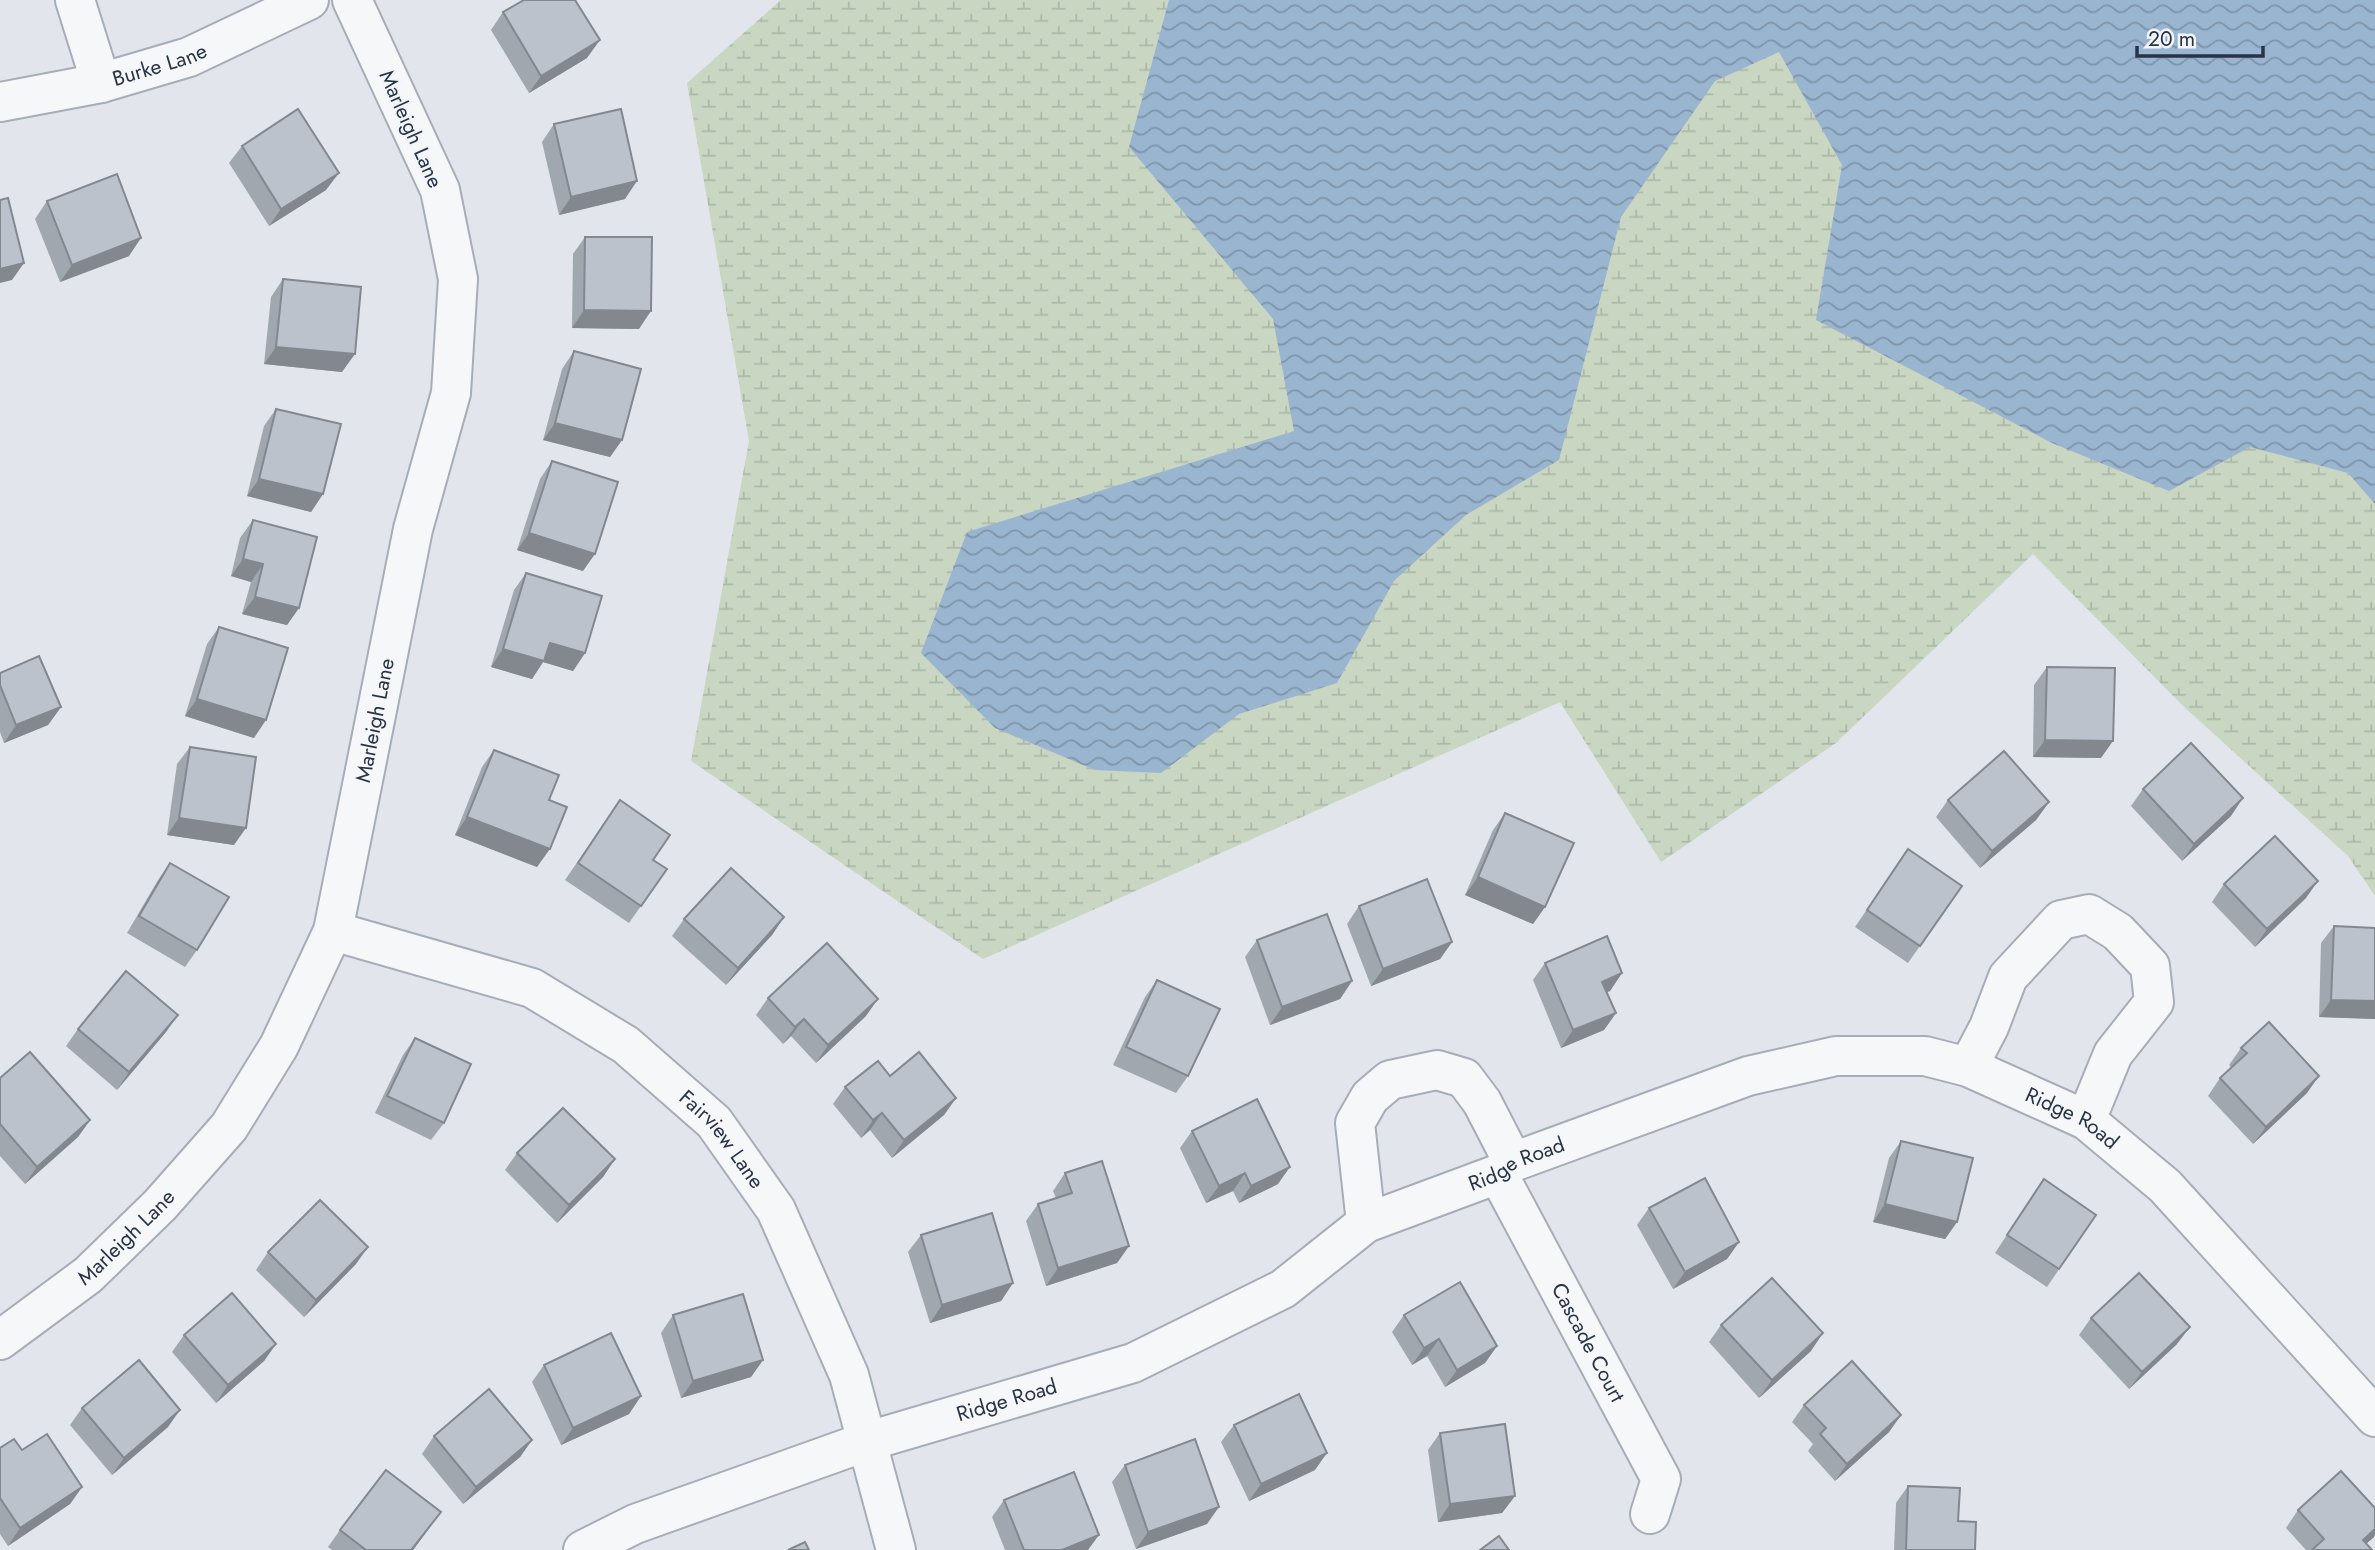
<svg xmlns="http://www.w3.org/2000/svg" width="2375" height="1550" viewBox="0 0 2375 1550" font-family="Jost,sans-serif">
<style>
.wetland{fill:url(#wetland-marsh)}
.water{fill:url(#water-waves)}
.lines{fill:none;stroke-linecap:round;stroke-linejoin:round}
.minor-casing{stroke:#a6adb7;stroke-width:42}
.minor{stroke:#f5f7f9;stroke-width:38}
.wall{fill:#a1a7af}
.shaded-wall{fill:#83888f}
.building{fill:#bbc2cc;stroke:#83888f;stroke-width:2}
.labels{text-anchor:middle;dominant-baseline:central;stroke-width:5;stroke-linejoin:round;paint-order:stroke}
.street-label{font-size:21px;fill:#283345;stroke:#f2f5f9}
</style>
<defs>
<pattern id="wetland-marsh" width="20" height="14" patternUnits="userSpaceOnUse" patternTransform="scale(1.75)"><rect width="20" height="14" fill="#c8d6c2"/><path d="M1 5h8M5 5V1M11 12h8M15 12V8" fill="none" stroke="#acb8a8"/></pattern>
<pattern id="water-waves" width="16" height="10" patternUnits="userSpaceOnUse" patternTransform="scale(1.75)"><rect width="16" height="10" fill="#9ab5cf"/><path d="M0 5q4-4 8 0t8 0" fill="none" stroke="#7e94aa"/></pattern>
</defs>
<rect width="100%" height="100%" fill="#e2e6ec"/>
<path class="wetland" d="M 781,0 L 2375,0 L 2375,896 L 2348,856 L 2181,704 L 2033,554 L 1836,743 L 1661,862 L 1560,702 L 983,959 L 691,761 L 749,441 L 687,83 Z"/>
<path class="water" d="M 1169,0 L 2375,0 L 2375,504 L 2348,473 L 2250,447 L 2169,491 L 2052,443 L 1816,320 L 1842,165 L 1779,52 L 1715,81 L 1621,217 L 1559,460 L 1466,515 L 1394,581 L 1337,683 L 1239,714 L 1161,773 L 1095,770 L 995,728 L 921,653 L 967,532 L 1294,431 L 1273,319 L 1129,147 Z"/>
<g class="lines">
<defs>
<g id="minor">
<path d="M 75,0 L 101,83"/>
<path id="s1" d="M 0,102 L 101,83 L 189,57 L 309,0"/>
<path id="s2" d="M 333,931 L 532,988 L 626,1045 L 714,1122 L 776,1210 L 849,1375 L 896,1550"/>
<path d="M 1968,1067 L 1989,1027 L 2008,977 L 2061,920 L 2089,914 L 2118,932 L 2150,966 L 2154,1002 L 2113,1054 L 2086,1120"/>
<path id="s3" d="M 1498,1174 L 1661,1479 L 1650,1514"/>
<path d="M 1366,1223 L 1355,1123 L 1370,1097 L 1390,1080 L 1437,1070 L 1464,1078 L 1482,1102 L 1513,1162"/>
<path id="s4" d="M 0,1340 L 88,1275 L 160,1205 L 229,1127 L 279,1046 L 333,931 L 413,529 L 451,393 L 458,279 L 440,190 L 352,0"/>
<path id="s5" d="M 583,1550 L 635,1524 L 865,1442 L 1133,1363 L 1283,1289 L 1366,1223 L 1498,1174 L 1513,1162 L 1748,1076 L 1836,1056 L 1925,1056 L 1968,1067 L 2086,1120 L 2165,1186 L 2375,1417"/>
</g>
</defs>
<use href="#minor" class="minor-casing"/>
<use href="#minor" class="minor"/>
</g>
<g class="wall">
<path d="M 503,12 L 587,58 L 529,93 L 491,30 Z"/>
<path d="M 554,124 L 625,199 L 559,215 L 542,142 Z"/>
<path d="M 242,146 L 326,190 L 269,226 L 229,163 Z"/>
<path d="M 47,201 L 129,256 L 60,282 L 35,219 Z"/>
<path d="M 585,237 L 639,329 L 572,328 L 573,254 Z"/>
<path d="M 283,279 L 342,372 L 264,364 L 271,297 Z"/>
<path d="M 574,351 L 622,440 L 610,457 L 543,440 L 562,369 Z"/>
<path d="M 276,409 L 323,494 L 311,512 L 247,496 L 264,426 Z"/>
<path d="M 552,461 L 583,571 L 517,550 L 540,479 Z"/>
<path d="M 253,520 L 299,608 L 287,625 L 242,614 L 251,582 L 231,576 L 240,538 Z"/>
<path d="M 526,573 L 585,653 L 573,671 L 543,662 L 532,679 L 491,667 L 514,590 Z"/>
<path d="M 219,627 L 254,738 L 185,716 L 207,644 Z"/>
<path d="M 2047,667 L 2101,758 L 2033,757 L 2034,685 Z"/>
<path d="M 0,673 L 61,707 L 48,725 L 4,743 L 0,732 Z"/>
<path d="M 190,747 L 234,845 L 167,835 L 177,764 Z"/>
<path d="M 494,750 L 549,800 L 537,867 L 455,835 L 482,767 Z"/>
<path d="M 2143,789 L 2231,816 L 2182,861 L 2131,806 Z"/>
<path d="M 620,800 L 653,860 L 667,869 L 629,923 L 565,880 Z"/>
<path d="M 1948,800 L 2049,802 L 2036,820 L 1980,868 L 1936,817 Z"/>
<path d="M 1505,813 L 1545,907 L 1533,924 L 1465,895 L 1493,830 Z"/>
<path d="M 1908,849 L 1962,886 L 1908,963 L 1855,927 Z"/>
<path d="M 170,863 L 197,950 L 185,967 L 127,933 L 158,880 Z"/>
<path d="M 2224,884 L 2306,898 L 2255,947 L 2212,902 Z"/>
<path d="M 1359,906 L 1452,942 L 1440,959 L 1371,986 L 1347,924 Z"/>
<path d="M 784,917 L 772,935 L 726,985 L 672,936 L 684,919 Z"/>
<path d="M 2334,926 L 2375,1019 L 2319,1017 L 2321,943 Z"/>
<path d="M 1257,940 L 1352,981 L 1340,999 L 1270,1025 L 1245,957 Z"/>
<path d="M 1545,963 L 1622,973 L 1610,991 L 1607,992 L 1616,1013 L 1604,1030 L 1561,1048 L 1533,980 Z"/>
<path d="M 1157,980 L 1188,1076 L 1176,1093 L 1113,1065 L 1145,997 Z"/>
<path d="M 768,998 L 866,1016 L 816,1063 L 791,1036 L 783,1044 L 756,1015 Z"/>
<path d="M 78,1029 L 166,1032 L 117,1090 L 66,1046 Z"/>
<path d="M 415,1038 L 444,1123 L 431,1140 L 375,1113 L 403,1055 Z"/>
<path d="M 2241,1048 L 2307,1093 L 2253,1144 L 2208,1096 L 2220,1078 L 2232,1068 L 2229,1065 Z"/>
<path d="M 890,1076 L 956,1098 L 944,1115 L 892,1158 L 870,1130 L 861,1138 L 833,1104 L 845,1087 Z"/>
<path d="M 0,1078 L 90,1120 L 78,1137 L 25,1184 L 0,1156 Z"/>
<path d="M 1192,1131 L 1278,1184 L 1239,1203 L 1233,1191 L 1206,1203 L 1180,1148 Z"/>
<path d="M 1901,1141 L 1957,1222 L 1945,1239 L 1873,1222 L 1889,1158 Z"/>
<path d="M 517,1153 L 615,1159 L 603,1177 L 557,1223 L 505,1170 Z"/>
<path d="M 1065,1173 L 1129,1246 L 1117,1263 L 1046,1286 L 1026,1221 L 1038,1204 L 1056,1198 L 1053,1191 Z"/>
<path d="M 2044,1179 L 2096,1215 L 2047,1287 L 1995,1253 Z"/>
<path d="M 1649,1208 L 1739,1242 L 1727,1259 L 1673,1289 L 1637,1225 Z"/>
<path d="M 921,1235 L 1013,1283 L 1001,1301 L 930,1323 L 908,1252 Z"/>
<path d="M 268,1252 L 356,1264 L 304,1317 L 256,1270 Z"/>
<path d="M 673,1315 L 763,1360 L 751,1377 L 681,1398 L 661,1333 Z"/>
<path d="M 1404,1315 L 1497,1346 L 1485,1363 L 1445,1387 L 1427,1356 L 1412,1365 L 1392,1332 Z"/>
<path d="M 2091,1318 L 2177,1344 L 2129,1389 L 2079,1335 Z"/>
<path d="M 1721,1325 L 1811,1351 L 1759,1398 L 1709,1342 Z"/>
<path d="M 184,1335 L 276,1344 L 264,1361 L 216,1403 L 172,1352 Z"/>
<path d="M 544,1365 L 641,1396 L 629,1414 L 561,1445 L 532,1382 Z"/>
<path d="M 1804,1405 L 1901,1415 L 1889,1432 L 1835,1481 L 1808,1451 L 1813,1444 L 1792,1422 Z"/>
<path d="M 82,1408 L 168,1427 L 112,1475 L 70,1425 Z"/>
<path d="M 1234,1425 L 1315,1470 L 1249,1501 L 1221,1442 Z"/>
<path d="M 1440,1433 L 1515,1496 L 1502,1513 L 1438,1522 L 1428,1450 Z"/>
<path d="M 434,1436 L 532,1440 L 520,1457 L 463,1504 L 422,1454 Z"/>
<path d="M 0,1448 L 22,1450 L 82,1487 L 70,1504 L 8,1546 L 0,1534 Z"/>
<path d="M 1125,1465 L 1207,1524 L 1136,1549 L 1112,1482 Z"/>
<path d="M 1908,1486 L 1975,1550 L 1894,1550 L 1896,1503 Z"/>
<path d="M 1004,1500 L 1088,1550 L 1005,1550 L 992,1517 Z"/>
<path d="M 2298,1510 L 2374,1537 L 2366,1544 L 2372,1550 L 2306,1550 L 2286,1528 Z"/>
<path d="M 340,1530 L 428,1530 L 413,1550 L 332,1550 L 328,1547 Z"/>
</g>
<g class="shaded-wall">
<path d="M 600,40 L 587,58 L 529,93 L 541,76 Z"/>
<path d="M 339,173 L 326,190 L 269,226 L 281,209 Z"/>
<path d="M 637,181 L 625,199 L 559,215 L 571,197 Z"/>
<path d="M 141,238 L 129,256 L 60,282 L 72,265 Z"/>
<path d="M 24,263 L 12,280 L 0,283 L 0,269 Z"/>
<path d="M 584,310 L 651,311 L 639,329 L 572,328 Z"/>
<path d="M 276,347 L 355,354 L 342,372 L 264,364 Z"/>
<path d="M 555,423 L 622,440 L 610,457 L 543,440 Z"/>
<path d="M 259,479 L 323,494 L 311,512 L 247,496 Z"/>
<path d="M 529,533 L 595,554 L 583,571 L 517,550 Z"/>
<path d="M 243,559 L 263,564 L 251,582 L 231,576 Z"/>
<path d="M 255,597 L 299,608 L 287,625 L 242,614 Z"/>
<path d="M 550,643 L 585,653 L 573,671 L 543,662 L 532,679 L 491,667 L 503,649 Z"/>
<path d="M 197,699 L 266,720 L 254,738 L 185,716 Z"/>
<path d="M 61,707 L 48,725 L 4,743 L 16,725 Z"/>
<path d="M 2045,740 L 2113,741 L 2101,758 L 2033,757 Z"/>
<path d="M 2243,798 L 2231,816 L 2182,861 L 2194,844 Z"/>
<path d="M 2049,802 L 2036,820 L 1980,868 L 1992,851 Z"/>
<path d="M 467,817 L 550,849 L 537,867 L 455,835 Z"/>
<path d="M 179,818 L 246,828 L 234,845 L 167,835 Z"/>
<path d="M 1478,877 L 1545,907 L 1533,924 L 1465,895 Z"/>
<path d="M 2318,881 L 2306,898 L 2255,947 L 2267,929 Z"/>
<path d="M 784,917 L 772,935 L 726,985 L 738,968 Z"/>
<path d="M 1452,942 L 1440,959 L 1371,986 L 1383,969 Z"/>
<path d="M 1622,973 L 1610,991 L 1590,999 L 1602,982 Z"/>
<path d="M 1352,981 L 1340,999 L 1270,1025 L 1282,1007 Z"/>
<path d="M 878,999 L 866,1016 L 816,1063 L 828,1045 Z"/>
<path d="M 2331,1000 L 2375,1001 L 2375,1019 L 2319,1017 Z"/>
<path d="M 1616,1013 L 1604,1030 L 1561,1048 L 1573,1030 Z"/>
<path d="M 178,1015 L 166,1032 L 117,1090 L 129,1072 Z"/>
<path d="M 804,1019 L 791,1036 L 783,1044 L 795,1027 Z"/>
<path d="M 2319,1076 L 2307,1093 L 2253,1144 L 2266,1127 Z"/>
<path d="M 956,1098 L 944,1115 L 892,1158 L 904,1140 Z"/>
<path d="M 882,1113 L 870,1130 L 861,1138 L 873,1120 Z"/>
<path d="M 90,1120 L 78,1137 L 25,1184 L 37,1167 Z"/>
<path d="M 615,1159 L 603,1177 L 557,1223 L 569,1205 Z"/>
<path d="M 1290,1167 L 1278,1184 L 1239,1203 L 1251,1186 Z"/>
<path d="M 1245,1173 L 1233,1191 L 1206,1203 L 1219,1186 Z"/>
<path d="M 1885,1204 L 1957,1222 L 1945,1239 L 1873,1222 Z"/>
<path d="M 1739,1242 L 1727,1259 L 1673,1289 L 1685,1272 Z"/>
<path d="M 1129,1246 L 1117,1263 L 1046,1286 L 1058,1268 Z"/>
<path d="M 368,1247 L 356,1264 L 304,1317 L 316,1300 Z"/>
<path d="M 1013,1283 L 1001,1301 L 930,1323 L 942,1305 Z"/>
<path d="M 2190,1327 L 2177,1344 L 2129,1389 L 2142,1372 Z"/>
<path d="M 1823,1333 L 1811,1351 L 1759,1398 L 1772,1380 Z"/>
<path d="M 1439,1339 L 1427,1356 L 1412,1365 L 1424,1348 Z"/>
<path d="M 276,1344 L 264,1361 L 216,1403 L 228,1385 Z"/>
<path d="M 1497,1346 L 1485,1363 L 1445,1387 L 1457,1370 Z"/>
<path d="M 763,1360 L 751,1377 L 681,1398 L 693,1381 Z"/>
<path d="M 641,1396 L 629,1414 L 561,1445 L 573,1428 Z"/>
<path d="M 180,1410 L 168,1427 L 112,1475 L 124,1458 Z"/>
<path d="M 1901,1415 L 1889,1432 L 1835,1481 L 1847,1464 Z"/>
<path d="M 532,1440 L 520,1457 L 463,1504 L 476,1487 Z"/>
<path d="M 1327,1453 L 1315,1470 L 1249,1501 L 1261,1484 Z"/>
<path d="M 82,1487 L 70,1504 L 8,1546 L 20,1528 Z"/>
<path d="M 1515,1496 L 1502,1513 L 1438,1522 L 1450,1504 Z"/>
<path d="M 1219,1507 L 1207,1524 L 1136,1549 L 1148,1532 Z"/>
<path d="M 441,1512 L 413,1550 L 411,1550 Z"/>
<path d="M 2375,1529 L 2375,1535 L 2374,1537 L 2359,1550 L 2363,1540 Z"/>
<path d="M 1099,1535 L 1088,1550 L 1062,1550 Z"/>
</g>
<g class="building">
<path d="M 524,0 L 575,0 L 600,40 L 541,76 L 503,12 Z"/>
<path d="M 298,109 L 339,173 L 281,209 L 242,146 Z"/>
<path d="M 621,109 L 637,181 L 571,197 L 554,124 Z"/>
<path d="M 117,174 L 141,238 L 72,265 L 47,201 Z"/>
<path d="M 8,198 L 24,263 L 0,269 L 0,200 Z"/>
<path d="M 585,237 L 652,237 L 651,311 L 584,310 Z"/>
<path d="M 283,279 L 361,287 L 355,354 L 276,347 Z"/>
<path d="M 574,351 L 641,369 L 622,440 L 555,423 Z"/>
<path d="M 276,409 L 341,424 L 323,494 L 259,479 Z"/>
<path d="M 552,461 L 618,482 L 595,554 L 529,533 Z"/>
<path d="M 253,520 L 317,537 L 299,608 L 255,597 L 263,564 L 243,559 Z"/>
<path d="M 526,573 L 602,596 L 585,653 L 550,643 L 544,661 L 503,649 Z"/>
<path d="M 219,627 L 288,648 L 266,720 L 197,699 Z"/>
<path d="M 39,656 L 61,707 L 16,725 L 0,685 L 0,673 Z"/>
<path d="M 2047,667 L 2115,668 L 2113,741 L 2045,740 Z"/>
<path d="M 2191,743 L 2243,798 L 2194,844 L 2143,789 Z"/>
<path d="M 190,747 L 256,757 L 246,828 L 179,818 Z"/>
<path d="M 494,750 L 559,775 L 549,800 L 567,807 L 550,849 L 467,817 Z"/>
<path d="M 2004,751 L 2049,802 L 1992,851 L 1948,800 Z"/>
<path d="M 620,800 L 670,835 L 653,860 L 667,869 L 641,906 L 578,863 Z"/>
<path d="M 1505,813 L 1574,843 L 1545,907 L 1478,877 Z"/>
<path d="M 2275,836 L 2318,881 L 2267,929 L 2224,884 Z"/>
<path d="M 1908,849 L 1962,886 L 1920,946 L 1867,910 Z"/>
<path d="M 170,863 L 229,897 L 197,950 L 139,916 Z"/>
<path d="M 731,868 L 784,917 L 738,968 L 684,919 Z"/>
<path d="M 1427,879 L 1452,942 L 1383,969 L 1359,906 Z"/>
<path d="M 1327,914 L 1352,981 L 1282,1007 L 1257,940 Z"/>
<path d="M 2334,926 L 2375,928 L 2375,1001 L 2331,1000 Z"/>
<path d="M 1607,936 L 1622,973 L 1602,982 L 1616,1013 L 1573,1030 L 1545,963 Z"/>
<path d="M 827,943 L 878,999 L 828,1045 L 804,1019 L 795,1027 L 768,998 Z"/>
<path d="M 126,971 L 178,1015 L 129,1072 L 78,1029 Z"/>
<path d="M 1157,980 L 1220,1009 L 1188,1076 L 1126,1047 Z"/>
<path d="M 2269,1022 L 2319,1076 L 2266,1127 L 2220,1078 L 2247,1053 L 2241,1048 Z"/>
<path d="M 415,1038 L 471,1064 L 444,1123 L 387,1096 Z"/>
<path d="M 30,1052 L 90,1120 L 37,1167 L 0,1124 L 0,1078 Z"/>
<path d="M 919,1052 L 956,1098 L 904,1140 L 882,1113 L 873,1120 L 845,1087 L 878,1061 L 890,1076 Z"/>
<path d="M 1257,1099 L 1290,1167 L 1251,1186 L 1245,1173 L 1219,1186 L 1192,1131 Z"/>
<path d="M 563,1108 L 615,1159 L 569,1205 L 517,1153 Z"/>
<path d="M 1901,1141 L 1973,1158 L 1957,1222 L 1885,1204 Z"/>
<path d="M 1102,1161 L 1129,1246 L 1058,1268 L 1038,1204 L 1072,1193 L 1065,1173 Z"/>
<path d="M 1705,1178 L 1739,1242 L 1685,1272 L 1649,1208 Z"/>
<path d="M 2044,1179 L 2096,1215 L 2059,1269 L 2007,1235 Z"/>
<path d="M 320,1200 L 368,1247 L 316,1300 L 268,1252 Z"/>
<path d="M 992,1213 L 1013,1283 L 942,1305 L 921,1235 Z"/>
<path d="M 2139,1273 L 2190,1327 L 2142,1372 L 2091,1318 Z"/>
<path d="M 1772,1278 L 1823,1333 L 1772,1380 L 1721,1325 Z"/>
<path d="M 1460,1282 L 1497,1346 L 1457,1370 L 1439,1339 L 1424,1348 L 1404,1315 Z"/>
<path d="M 232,1293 L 276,1344 L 228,1385 L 184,1335 Z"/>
<path d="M 743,1294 L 763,1360 L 693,1381 L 673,1315 Z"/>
<path d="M 611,1333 L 641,1396 L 573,1428 L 544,1365 Z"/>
<path d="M 139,1360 L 180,1410 L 124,1458 L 82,1408 Z"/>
<path d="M 1852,1361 L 1901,1415 L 1847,1464 L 1820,1434 L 1826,1428 L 1804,1405 Z"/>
<path d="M 489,1389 L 532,1440 L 476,1487 L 434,1436 Z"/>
<path d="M 1299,1394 L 1327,1453 L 1261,1484 L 1234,1425 Z"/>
<path d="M 1505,1424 L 1515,1496 L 1450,1504 L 1440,1433 Z"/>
<path d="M 47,1434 L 82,1487 L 20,1528 L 0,1498 L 0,1448 L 14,1439 L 22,1450 Z"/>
<path d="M 1195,1439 L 1219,1507 L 1148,1532 L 1125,1465 Z"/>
<path d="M 386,1470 L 441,1512 L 411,1550 L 366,1550 L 340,1530 Z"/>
<path d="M 2341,1471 L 2375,1508 L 2375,1529 L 2363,1540 L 2372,1550 L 2312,1550 L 2324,1539 L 2298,1510 Z"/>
<path d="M 1074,1472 L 1099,1535 L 1062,1550 L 1024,1550 L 1004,1500 Z"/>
<path d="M 1908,1486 L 1960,1488 L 1958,1521 L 1976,1522 L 1975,1550 L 1906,1550 Z"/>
<path d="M 1499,1536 L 1509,1550 L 1480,1550 Z"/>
<path d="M 805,1542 L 809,1550 L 788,1550 Z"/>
</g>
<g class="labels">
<g class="street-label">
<text stroke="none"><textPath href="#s1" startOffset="164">Burke Lane</textPath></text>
<text transform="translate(411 129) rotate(66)">Marleigh Lane</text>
<text stroke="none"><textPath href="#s4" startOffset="751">Marleigh Lane</textPath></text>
<text stroke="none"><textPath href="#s5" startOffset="1605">Ridge Road</textPath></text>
<text stroke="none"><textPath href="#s2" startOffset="452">Fairview Lane</textPath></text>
<text stroke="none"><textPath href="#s5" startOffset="1017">Ridge Road</textPath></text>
<text stroke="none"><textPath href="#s4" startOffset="163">Marleigh Lane</textPath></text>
<text stroke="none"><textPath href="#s3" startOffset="191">Cascade Court</textPath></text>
<text stroke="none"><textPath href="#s5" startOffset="450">Ridge Road</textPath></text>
</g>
</g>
<path d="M2137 46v10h126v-10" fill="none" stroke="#283345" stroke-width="3.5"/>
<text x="2148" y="46" font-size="21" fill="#283345" stroke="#f2f5f9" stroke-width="5" paint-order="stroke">20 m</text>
</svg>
